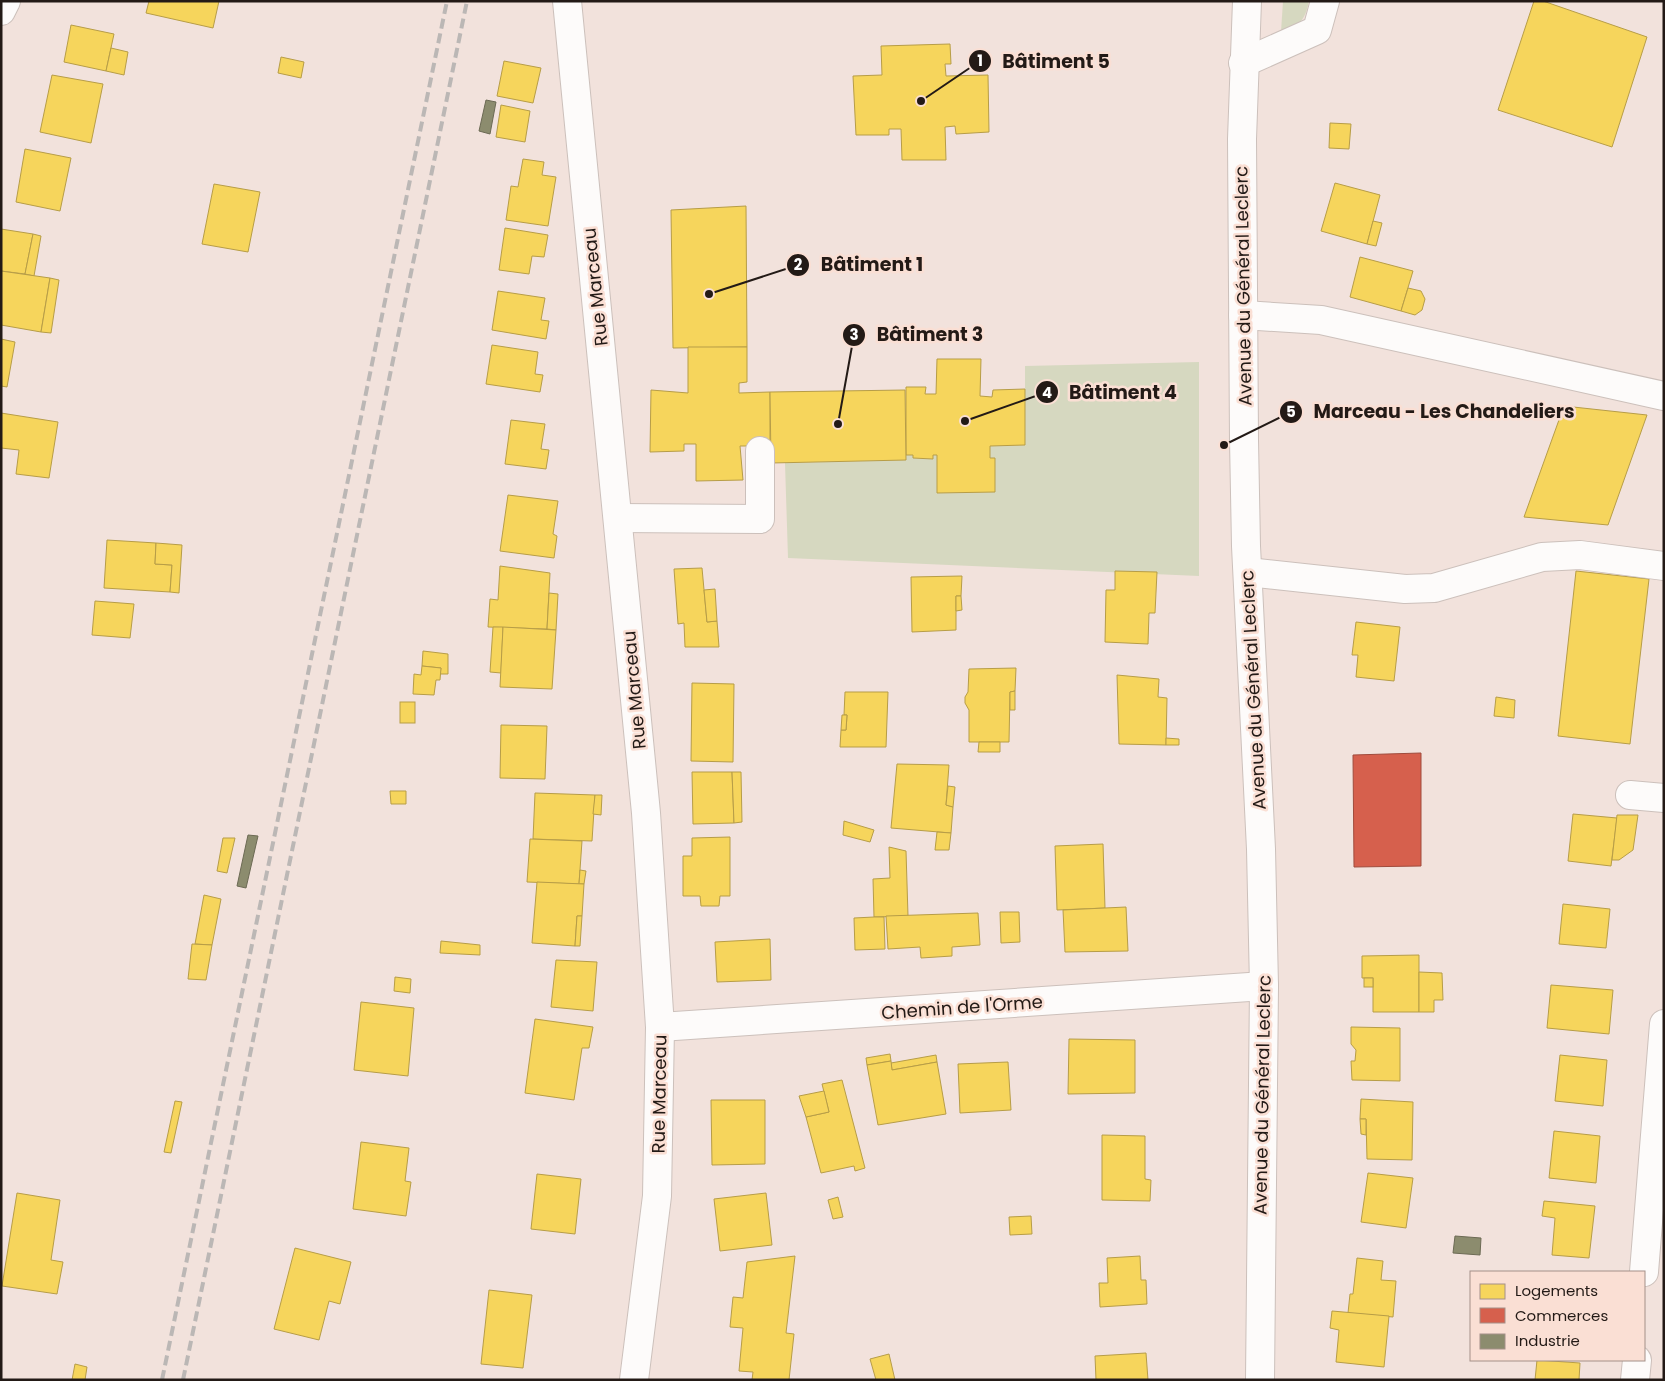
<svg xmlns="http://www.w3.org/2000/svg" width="1665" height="1381" viewBox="0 0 1665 1381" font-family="Poppins,sans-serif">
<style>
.green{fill:#d6d8c0}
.homes{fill:#f6d55c;stroke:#b79d47}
.shops{fill:#d6604d;stroke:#a04b3c}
.industry{fill:#8c8c6e;stroke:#6c6a54}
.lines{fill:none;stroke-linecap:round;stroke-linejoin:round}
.minor-casing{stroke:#ccc0bb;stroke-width:30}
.major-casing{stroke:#ccc0bb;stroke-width:30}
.minor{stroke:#fdfbfa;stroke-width:28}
.major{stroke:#fdfbfa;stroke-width:28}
.rail{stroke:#bbb7b5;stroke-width:4;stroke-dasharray:10 5;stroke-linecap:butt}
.labels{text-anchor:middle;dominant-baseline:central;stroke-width:5;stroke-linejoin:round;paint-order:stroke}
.street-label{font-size:18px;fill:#231a16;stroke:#fadfd4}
.leader{fill:none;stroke:#231a16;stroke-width:2}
.callout-dot{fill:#231a16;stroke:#fadfd4;stroke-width:2}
.mark-label{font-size:15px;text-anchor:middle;font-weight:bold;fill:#fff}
.callout-label{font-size:19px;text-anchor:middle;font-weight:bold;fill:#231a16;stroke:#fadfd4;stroke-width:5;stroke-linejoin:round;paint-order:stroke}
</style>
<rect width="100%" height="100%" fill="#f2e2dc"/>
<g class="green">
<path d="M 1283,1 L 1309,1 C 1305,21 1299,26 1281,32 Z"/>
<path d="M 1199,362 L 1199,576 L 788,558 L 785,463 L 905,460 L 906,455 L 913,455 L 913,458 L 932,459 L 933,455 L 937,455 L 938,493 L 995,492 L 995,458 L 990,458 L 990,446 L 1025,445 L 1025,366 Z"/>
</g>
<g class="homes">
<path d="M 149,1 L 219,1 L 213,28 L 146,13 Z"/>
<path d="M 1534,1 L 1543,1 L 1647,37 L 1612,147 L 1498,110 Z"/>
<path d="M 71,25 L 114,34 L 106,71 L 64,62 Z"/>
<path d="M 950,44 L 951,64 L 945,64 L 946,76 L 988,75 L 989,132 L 956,134 L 955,126 L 945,127 L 946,160 L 902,160 L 901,129 L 889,129 L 889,135 L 856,135 L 853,76 L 882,75 L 881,46 Z"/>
<path d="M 111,48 L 128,52 L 124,75 L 106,71 Z"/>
<path d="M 281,57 L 304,62 L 301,78 L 278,73 Z"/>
<path d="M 504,61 L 541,68 L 533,103 L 497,96 Z"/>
<path d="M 52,75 L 103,84 L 91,143 L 40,132 Z"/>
<path d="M 501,105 L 530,111 L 525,142 L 496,137 Z"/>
<path d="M 1330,123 L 1351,124 L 1349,149 L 1329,148 Z"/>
<path d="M 25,149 L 71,158 L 60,211 L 16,202 Z"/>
<path d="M 523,159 L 544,162 L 542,175 L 556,177 L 548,226 L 506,220 L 511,186 L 518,187 Z"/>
<path d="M 1335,183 L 1380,195 L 1367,244 L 1321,231 Z"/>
<path d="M 214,184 L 260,192 L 248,252 L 202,244 Z"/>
<path d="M 746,206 L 747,347 L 673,348 L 671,210 Z"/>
<path d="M 1373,221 L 1382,223 L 1376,246 L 1367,244 Z"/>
<path d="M 505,228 L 548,235 L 544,257 L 532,256 L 529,274 L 499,270 Z"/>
<path d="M 1,229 L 33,234 L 25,274 L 1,271 Z"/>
<path d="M 33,234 L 41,236 L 34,276 L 25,274 Z"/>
<path d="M 1360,257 L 1413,271 L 1401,311 L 1350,297 Z"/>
<path d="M 1,271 L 50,278 L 41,332 L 1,325 Z"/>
<path d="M 50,278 L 59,280 L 51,333 L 41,332 Z"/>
<path d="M 1408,288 L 1421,291 L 1425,299 L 1422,310 L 1415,315 L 1401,311 Z"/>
<path d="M 498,291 L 545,298 L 541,320 L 549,321 L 546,339 L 492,330 Z"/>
<path d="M 1,339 L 15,342 L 7,387 L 1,386 Z"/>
<path d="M 492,345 L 538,352 L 535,374 L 543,375 L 540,392 L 486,384 Z"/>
<path d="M 688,347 L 747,347 L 747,382 L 739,383 L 739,393 L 770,392 L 770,451 L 751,446 L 740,446 L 743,480 L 696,481 L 696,444 L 684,444 L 684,451 L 650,452 L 651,390 L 688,393 Z"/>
<path d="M 937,359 L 981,359 L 980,396 L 992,397 L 993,390 L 1025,389 L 1025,445 L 990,446 L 990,458 L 995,458 L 995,492 L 937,493 L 937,455 L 933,455 L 933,459 L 913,458 L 913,455 L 906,455 L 906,387 L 926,387 L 925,394 L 936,394 Z"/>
<path d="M 905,390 L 906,460 L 771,463 L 770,392 Z"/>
<path d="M 1564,406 L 1647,415 L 1608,525 L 1524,517 Z"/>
<path d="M 1,413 L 58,422 L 49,478 L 16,474 L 19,450 L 1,448 Z"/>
<path d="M 511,420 L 545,424 L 541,449 L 549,450 L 546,469 L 505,464 Z"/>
<path d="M 508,495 L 558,501 L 553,534 L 557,536 L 554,558 L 500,551 Z"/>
<path d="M 107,540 L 156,543 L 155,564 L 172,565 L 170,592 L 104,588 Z"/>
<path d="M 156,543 L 182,545 L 179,593 L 170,592 L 172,565 L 155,564 Z"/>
<path d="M 500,566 L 550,573 L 547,629 L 488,627 L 490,599 L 498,600 Z"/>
<path d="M 702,568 L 707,622 L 717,621 L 719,647 L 685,647 L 684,623 L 678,624 L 674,569 Z"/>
<path d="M 1115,571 L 1157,572 L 1155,613 L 1149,613 L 1148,644 L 1105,642 L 1106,590 L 1115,590 Z"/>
<path d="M 1576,571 L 1649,579 L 1630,744 L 1558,736 Z"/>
<path d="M 962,576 L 961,596 L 956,596 L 956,630 L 912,632 L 911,577 Z"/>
<path d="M 715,589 L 717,621 L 707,622 L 704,590 Z"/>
<path d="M 549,593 L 558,594 L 556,630 L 547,629 Z"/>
<path d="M 956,596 L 961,596 L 962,610 L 956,611 Z"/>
<path d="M 95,601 L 134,604 L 130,638 L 92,635 Z"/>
<path d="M 1356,622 L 1400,627 L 1394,681 L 1356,677 L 1358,655 L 1352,655 Z"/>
<path d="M 493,627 L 503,627 L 501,673 L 490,672 Z"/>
<path d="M 503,627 L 556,630 L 552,689 L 500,687 Z"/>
<path d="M 423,651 L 448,654 L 448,674 L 440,674 L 441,668 L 422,666 Z"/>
<path d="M 422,666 L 441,668 L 440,680 L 436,680 L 434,695 L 413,694 L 414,674 L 421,675 Z"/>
<path d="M 1016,668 L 1015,691 L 1010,692 L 1009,742 L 969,742 L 969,710 L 965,703 L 965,697 L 968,692 L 969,669 Z"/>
<path d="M 1117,675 L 1159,679 L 1158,697 L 1167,698 L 1166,745 L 1119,744 Z"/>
<path d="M 692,683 L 734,684 L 733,762 L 691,761 Z"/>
<path d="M 1015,691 L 1015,710 L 1010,710 L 1010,692 Z"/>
<path d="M 845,692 L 888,692 L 886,747 L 840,747 L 841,730 L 846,730 L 847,715 L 844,715 Z"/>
<path d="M 1496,697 L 1515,700 L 1514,718 L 1494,716 Z"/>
<rect x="400" y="702" width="15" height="21"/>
<path d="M 842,715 L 847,715 L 846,730 L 841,730 Z"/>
<path d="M 501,725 L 547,726 L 545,779 L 500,778 Z"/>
<path d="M 1166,738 L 1179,739 L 1179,745 L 1166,745 Z"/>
<path d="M 979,742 L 1000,742 L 1000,752 L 978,752 Z"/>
<path d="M 897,764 L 949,765 L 946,805 L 953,807 L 951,833 L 891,828 Z"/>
<path d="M 692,772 L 732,772 L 734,823 L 693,824 Z"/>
<path d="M 732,772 L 741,772 L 742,822 L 734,823 Z"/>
<path d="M 948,786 L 955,787 L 953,807 L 946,805 Z"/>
<path d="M 390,791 L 406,791 L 406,804 L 391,804 Z"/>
<path d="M 535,793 L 595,795 L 592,841 L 533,839 Z"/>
<path d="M 595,795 L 602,795 L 601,815 L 593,814 Z"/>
<path d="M 1573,814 L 1617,818 L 1611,866 L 1568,861 Z"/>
<path d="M 1617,815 L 1638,815 L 1633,850 L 1619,860 L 1612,860 Z"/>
<path d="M 844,821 L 874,830 L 870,842 L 843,835 Z"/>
<path d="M 937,832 L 951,833 L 949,850 L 935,850 Z"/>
<path d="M 730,837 L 730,896 L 720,896 L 719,906 L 701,906 L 700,896 L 683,896 L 683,856 L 692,856 L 692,838 Z"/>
<path d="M 223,838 L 235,838 L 227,873 L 217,871 Z"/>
<path d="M 530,839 L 582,841 L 579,884 L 527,882 Z"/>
<path d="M 1103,844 L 1105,908 L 1057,910 L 1055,846 Z"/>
<path d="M 889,847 L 906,851 L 908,916 L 874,917 L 873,879 L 890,878 Z"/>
<path d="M 580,870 L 586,871 L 584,884 L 579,884 Z"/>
<path d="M 537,882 L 584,884 L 582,916 L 577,916 L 575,946 L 532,943 Z"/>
<path d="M 204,895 L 221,899 L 212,945 L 195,944 Z"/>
<path d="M 1563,904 L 1610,909 L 1606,948 L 1559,944 Z"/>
<path d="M 1126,907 L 1128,951 L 1065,952 L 1063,910 Z"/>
<path d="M 1000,912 L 1019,912 L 1020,942 L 1001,943 Z"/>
<path d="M 978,913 L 980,945 L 952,947 L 952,956 L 921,958 L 920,947 L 888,949 L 886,916 Z"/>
<path d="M 577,916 L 582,916 L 580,946 L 575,946 Z"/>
<path d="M 874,917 L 884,917 L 885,949 L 855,950 L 854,918 Z"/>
<path d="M 770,939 L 771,980 L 717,982 L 715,942 Z"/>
<path d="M 441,941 L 480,945 L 480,955 L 440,953 Z"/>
<path d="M 192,944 L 212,945 L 206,980 L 188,979 Z"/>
<path d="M 1419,955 L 1419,1012 L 1373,1012 L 1373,978 L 1362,978 L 1362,956 Z"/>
<path d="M 556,960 L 597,962 L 593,1011 L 551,1007 Z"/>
<path d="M 1419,972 L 1442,973 L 1443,1000 L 1434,1000 L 1434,1012 L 1419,1012 Z"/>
<path d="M 395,977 L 411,979 L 410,993 L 394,991 Z"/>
<rect x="1364" y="978" width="9" height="9"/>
<path d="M 1551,985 L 1613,990 L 1609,1034 L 1547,1028 Z"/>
<path d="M 361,1002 L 414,1008 L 408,1076 L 354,1070 Z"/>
<path d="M 535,1019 L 593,1027 L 589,1048 L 582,1048 L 574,1100 L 525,1093 Z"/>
<path d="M 1351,1027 L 1400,1028 L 1400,1081 L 1352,1080 L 1351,1061 L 1355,1061 L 1356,1050 L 1351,1044 Z"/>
<path d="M 1069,1039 L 1135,1040 L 1135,1093 L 1068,1094 Z"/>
<path d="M 890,1054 L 891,1061 L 867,1065 L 866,1058 Z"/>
<path d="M 936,1055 L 937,1062 L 892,1070 L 891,1063 Z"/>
<path d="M 1560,1055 L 1607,1060 L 1603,1106 L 1555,1101 Z"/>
<path d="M 891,1061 L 892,1070 L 937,1062 L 946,1114 L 878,1125 L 867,1065 Z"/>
<path d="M 1008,1062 L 1011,1110 L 960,1113 L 958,1064 Z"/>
<path d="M 842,1080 L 865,1168 L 855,1171 L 854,1166 L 821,1173 L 806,1117 L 829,1112 L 822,1084 Z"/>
<path d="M 824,1091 L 829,1112 L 806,1117 L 799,1096 Z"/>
<path d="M 1361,1099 L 1413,1102 L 1412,1160 L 1367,1159 L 1366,1119 L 1360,1119 Z"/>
<path d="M 711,1100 L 765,1100 L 765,1164 L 712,1165 Z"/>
<path d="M 175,1101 L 182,1102 L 171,1153 L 164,1152 Z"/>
<path d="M 1360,1119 L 1366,1119 L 1366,1135 L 1361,1134 Z"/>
<path d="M 1554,1131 L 1600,1136 L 1596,1183 L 1549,1178 Z"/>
<path d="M 1102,1135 L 1145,1136 L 1145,1179 L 1151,1180 L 1150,1201 L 1102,1200 Z"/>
<path d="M 361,1142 L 409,1148 L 405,1181 L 411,1182 L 406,1216 L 353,1209 Z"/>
<path d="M 1368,1173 L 1413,1178 L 1406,1228 L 1361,1222 Z"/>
<path d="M 537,1174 L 581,1179 L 575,1234 L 531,1229 Z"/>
<path d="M 17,1193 L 60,1200 L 51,1260 L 63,1262 L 57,1294 L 2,1286 Z"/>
<path d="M 766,1193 L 772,1245 L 720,1251 L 714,1199 Z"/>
<path d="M 838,1197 L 843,1217 L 833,1219 L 828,1200 Z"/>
<path d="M 1544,1201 L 1595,1206 L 1589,1258 L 1552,1255 L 1555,1218 L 1542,1216 Z"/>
<path d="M 1031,1216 L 1032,1234 L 1010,1235 L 1009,1217 Z"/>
<path d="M 295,1248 L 351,1262 L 340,1304 L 329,1301 L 319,1340 L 274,1329 Z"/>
<path d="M 795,1256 L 786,1333 L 794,1334 L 789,1380 L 752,1380 L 753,1372 L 739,1371 L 743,1328 L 730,1327 L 733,1297 L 743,1298 L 747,1262 Z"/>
<path d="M 1140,1256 L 1141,1280 L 1146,1280 L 1147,1304 L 1100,1307 L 1099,1283 L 1108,1283 L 1107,1258 Z"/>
<path d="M 1357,1258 L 1383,1261 L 1381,1280 L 1396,1281 L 1393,1317 L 1348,1313 L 1350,1294 L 1353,1294 Z"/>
<path d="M 489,1290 L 532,1295 L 523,1368 L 481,1364 Z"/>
<path d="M 1332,1311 L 1389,1316 L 1384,1367 L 1336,1362 L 1339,1330 L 1330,1328 Z"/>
<path d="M 1146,1353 L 1148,1380 L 1096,1380 L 1095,1356 Z"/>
<path d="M 889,1354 L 895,1380 L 876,1380 L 870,1359 Z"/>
<path d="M 1537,1360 L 1580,1363 L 1579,1380 L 1535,1380 Z"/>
<path d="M 75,1364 L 87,1367 L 85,1380 L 72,1380 Z"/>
</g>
<path class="shops" d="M 1421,753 L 1421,866 L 1354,867 L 1353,755 Z"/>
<g class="industry">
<path d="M 486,100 L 496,102 L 490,134 L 479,131 Z"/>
<path d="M 248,835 L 258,836 L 246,888 L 237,886 Z"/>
<path d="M 1455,1236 L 1481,1238 L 1480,1255 L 1453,1253 Z"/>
</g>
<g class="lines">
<defs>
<g id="minor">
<path d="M 567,1 L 646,813 L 660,1027 L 657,1196 L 634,1380"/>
<path d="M 1,11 L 6,1"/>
<path d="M 1243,63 L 1317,30 L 1325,1"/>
<path d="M 1243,315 L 1321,320 L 1664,396"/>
<path d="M 618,518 L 760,519 L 760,451"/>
<path d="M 1248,572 L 1405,589 L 1434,588 L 1542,557 L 1580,555 L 1664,566"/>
<path d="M 1630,795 L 1664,798"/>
<path d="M 660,1027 L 1264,986"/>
<path d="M 1644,1272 L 1664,1024"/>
<path d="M 1635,1380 L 1637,1360"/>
</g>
<path id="major" d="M 1247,1 L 1242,139 L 1244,440 L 1246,546 L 1261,849 L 1264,986 L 1260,1380"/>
</defs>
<use href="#minor" class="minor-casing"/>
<use href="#major" class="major-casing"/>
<use href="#minor" class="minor"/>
<use href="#major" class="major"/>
<g class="rail">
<path d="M 162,1380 L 447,1"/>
<path d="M 183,1380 L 467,1"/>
</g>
</g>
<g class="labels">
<g class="street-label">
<text transform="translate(1243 286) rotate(-91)">Avenue du Général Leclerc</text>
<text transform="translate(595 287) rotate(-96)">Rue Marceau</text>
<text transform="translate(634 690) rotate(-95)">Rue Marceau</text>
<text transform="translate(1253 690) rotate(-93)">Avenue du Général Leclerc</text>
<text transform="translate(962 1007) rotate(-4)">Chemin de l'Orme</text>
<text transform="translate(659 1094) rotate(-89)">Rue Marceau</text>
<text transform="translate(1262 1095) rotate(-89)">Avenue du Général Leclerc</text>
</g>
</g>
<path class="leader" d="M921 101L980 61M709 294L798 265M838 424L854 335M965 421L1047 392M1224 445L1291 412"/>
<g class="callout-dot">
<circle cx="921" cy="101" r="5"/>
<circle cx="709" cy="294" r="5"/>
<circle cx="838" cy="424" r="5"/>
<circle cx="965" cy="421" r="5"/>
<circle cx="1224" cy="445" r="5"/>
<circle cx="980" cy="61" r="12"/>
<circle cx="798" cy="265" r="12"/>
<circle cx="854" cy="335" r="12"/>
<circle cx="1047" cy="392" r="12"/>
<circle cx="1291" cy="412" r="12"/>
</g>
<g class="mark-label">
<text x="980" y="66">1</text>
<text x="798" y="270">2</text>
<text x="854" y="340">3</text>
<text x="1047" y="398">4</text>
<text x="1291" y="417">5</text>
</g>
<g class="callout-label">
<text x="1056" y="68">Bâtiment 5</text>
<text x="872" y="271">Bâtiment 1</text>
<text x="930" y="341">Bâtiment 3</text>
<text x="1123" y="399">Bâtiment 4</text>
<text x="1444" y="418">Marceau - Les Chandeliers</text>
</g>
<rect width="1665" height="1381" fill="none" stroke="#231a16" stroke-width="5"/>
<rect x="1470" y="1271" width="175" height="90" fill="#fadfd4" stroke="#a49088"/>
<rect x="1480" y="1284" width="25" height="15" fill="#f6d55c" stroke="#a49088"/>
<text x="1515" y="1296" font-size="15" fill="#231a16">Logements</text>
<rect x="1480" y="1308" width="25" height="15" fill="#d6604d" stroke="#a49088"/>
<text x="1515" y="1321" font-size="15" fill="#231a16">Commerces</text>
<rect x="1480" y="1334" width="25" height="15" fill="#8c8c6e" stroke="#a49088"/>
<text x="1515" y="1346" font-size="15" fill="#231a16">Industrie</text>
</svg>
